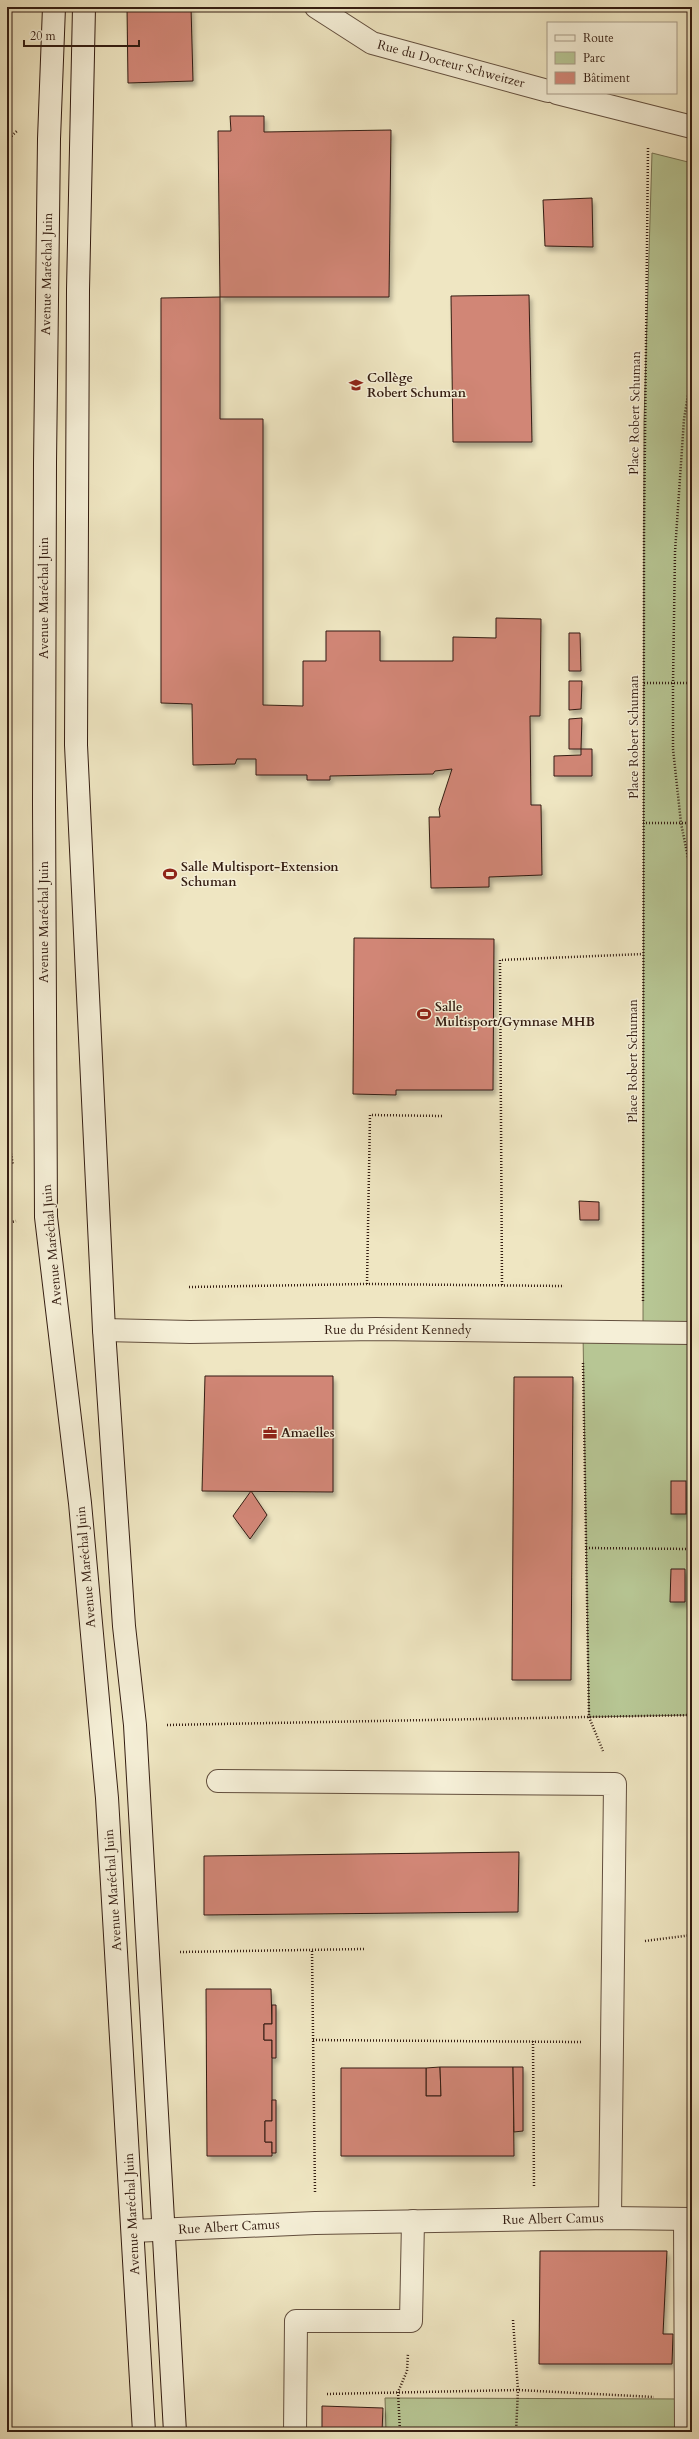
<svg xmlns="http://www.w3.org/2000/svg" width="699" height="2439" viewBox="0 0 699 2439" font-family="Cardo,serif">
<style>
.green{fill:#b7c694;stroke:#767253}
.building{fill:#d18676;stroke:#341d12;filter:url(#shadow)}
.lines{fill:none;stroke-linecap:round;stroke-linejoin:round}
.service-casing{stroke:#634f3e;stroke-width:18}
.minor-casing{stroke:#634f3e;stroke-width:24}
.secondary-casing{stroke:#341d12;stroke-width:24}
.path{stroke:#341d12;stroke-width:2.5;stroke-dasharray:1 2;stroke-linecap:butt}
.service{stroke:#f5efd7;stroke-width:16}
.minor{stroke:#f5efd7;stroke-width:22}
.secondary{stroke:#f5efd7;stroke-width:22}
.labels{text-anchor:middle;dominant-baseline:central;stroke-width:3;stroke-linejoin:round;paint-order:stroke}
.street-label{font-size:13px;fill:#341d12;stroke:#f5efd7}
.poi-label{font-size:13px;font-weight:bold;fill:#341d12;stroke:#f5efd7;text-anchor:start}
</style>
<defs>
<filter id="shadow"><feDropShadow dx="2.5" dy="4.5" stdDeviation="2" flood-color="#0004"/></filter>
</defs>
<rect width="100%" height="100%" fill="#efe6c2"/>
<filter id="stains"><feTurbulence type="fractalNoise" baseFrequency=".005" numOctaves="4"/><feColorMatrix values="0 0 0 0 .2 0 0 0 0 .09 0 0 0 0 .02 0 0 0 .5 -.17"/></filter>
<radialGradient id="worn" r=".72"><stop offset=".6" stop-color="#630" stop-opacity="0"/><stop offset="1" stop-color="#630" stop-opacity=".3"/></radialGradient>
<g class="green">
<path d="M 652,153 L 692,163 L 692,1715 L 589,1717 L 583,1333 L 643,1333 L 644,421 Z"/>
<path d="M 692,2338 L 692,2432 L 386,2432 L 385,2398 L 689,2399 Z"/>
</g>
<g class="building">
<path d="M 127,7 L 191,7 L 193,81 L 128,83 Z"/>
<path d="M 230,116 L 264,116 L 264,132 L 391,130 L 389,297 L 220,297 L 218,131 L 231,131 Z"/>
<path d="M 592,198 L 593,247 L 545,246 L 543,200 Z"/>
<path d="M 529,295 L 532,442 L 453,442 L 451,296 Z"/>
<path d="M 220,297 L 220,419 L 263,419 L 263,705 L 303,706 L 303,661 L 326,661 L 326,631 L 380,631 L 380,661 L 453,661 L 453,637 L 496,638 L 496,618 L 541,619 L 540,716 L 530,716 L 531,805 L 541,805 L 542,875 L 489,877 L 489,887 L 431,888 L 429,817 L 440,817 L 439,809 L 452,769 L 435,771 L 433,774 L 330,776 L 330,780 L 307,780 L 307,775 L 256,775 L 256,759 L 237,759 L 235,764 L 193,765 L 192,704 L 161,703 L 161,298 Z"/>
<path d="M 569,633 L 580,633 L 581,671 L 569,671 Z"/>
<path d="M 569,681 L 582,681 L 581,709 L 569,710 Z"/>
<path d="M 582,718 L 581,749 L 569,749 L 569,719 Z"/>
<path d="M 581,749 L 592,749 L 592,776 L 554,776 L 554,756 L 581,755 Z"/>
<path d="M 354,938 L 494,939 L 493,1090 L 396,1090 L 396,1095 L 353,1094 Z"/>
<path d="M 579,1201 L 599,1202 L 599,1220 L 580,1220 Z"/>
<path d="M 205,1376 L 333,1376 L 333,1492 L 202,1491 Z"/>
<path d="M 514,1377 L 573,1377 L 571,1680 L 512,1680 Z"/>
<rect x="671" y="1481" width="15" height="33"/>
<path d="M 251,1491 L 267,1515 L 250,1539 L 233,1516 Z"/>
<path d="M 671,1569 L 685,1569 L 685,1602 L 670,1602 Z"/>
<path d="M 519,1852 L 518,1912 L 204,1915 L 204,1856 Z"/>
<path d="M 206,1989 L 271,1989 L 272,2024 L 264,2024 L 264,2040 L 272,2040 L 272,2121 L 265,2121 L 265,2142 L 272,2142 L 272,2156 L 207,2156 Z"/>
<path d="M 272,2005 L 276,2005 L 276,2058 L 272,2058 L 272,2040 L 264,2040 L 264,2024 L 272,2024 Z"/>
<path d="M 440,2067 L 441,2096 L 426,2096 L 426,2068 Z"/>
<path d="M 440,2067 L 513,2067 L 514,2156 L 341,2156 L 341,2068 L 426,2068 L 426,2096 L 441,2096 Z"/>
<path d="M 513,2067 L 523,2067 L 523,2131 L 514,2132 Z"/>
<path d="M 272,2100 L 276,2100 L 276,2153 L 272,2153 L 272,2142 L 265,2142 L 265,2121 L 272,2121 Z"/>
<path d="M 540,2251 L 667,2251 L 663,2334 L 673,2334 L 672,2364 L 539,2364 Z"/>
<path d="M 322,2406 L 383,2408 L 382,2432 L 322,2432 Z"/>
</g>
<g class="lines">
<defs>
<path id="service" d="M 682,2219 L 683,2432"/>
<g id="minor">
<path d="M 316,7 L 372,43 L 548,91"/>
<path d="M 557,93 L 692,127"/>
<path d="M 104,1330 L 190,1332 L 376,1329 L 692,1333"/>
<path d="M 218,1781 L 615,1784 L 610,2218"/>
<path d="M 133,2231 L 315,2223 L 610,2218 L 692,2219"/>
<path d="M 295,2432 L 296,2321 L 411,2321 L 413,2221"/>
</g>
<g id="secondary">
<path d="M 54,7 L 49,139 L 45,463 L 44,804 L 46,1217 L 80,1503 L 107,1798 L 144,2432"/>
<path d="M 84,7 L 78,290 L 76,745 L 104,1330 L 124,1626 L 135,1725 L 175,2432"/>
</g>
</defs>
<use href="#service" class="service-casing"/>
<use href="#minor" class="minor-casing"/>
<use href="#secondary" class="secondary-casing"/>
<g class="path">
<path d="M 7,140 L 17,131"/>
<path d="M 692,372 L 684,419 L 675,552 L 673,683 L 673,749 L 681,823 L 692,878"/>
<path d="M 644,683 L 692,683"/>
<path d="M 643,823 L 692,823"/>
<path d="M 7,1133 L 13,1165"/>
<path d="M 7,1223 L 16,1221"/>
<path d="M 367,1284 L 370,1115 L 442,1116"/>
<path d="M 502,1285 L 500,960 L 643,954"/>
<path d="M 189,1287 L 367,1284 L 564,1286"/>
<path d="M 643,1301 L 644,535 L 648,148"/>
<path d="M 583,1363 L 589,1717 L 603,1751"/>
<path d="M 586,1548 L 692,1549"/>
<path d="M 167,1725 L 692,1715"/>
<path d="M 645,1941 L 692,1935"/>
<path d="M 312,1951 L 315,2192"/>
<path d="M 180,1952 L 364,1949"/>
<path d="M 313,2040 L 581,2042"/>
<path d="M 533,2041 L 534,2188"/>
<path d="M 513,2320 L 518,2390 L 516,2432"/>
<path d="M 327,2394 L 518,2390 L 654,2397"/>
<path d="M 400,2432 L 398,2392 L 407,2371 L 408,2353"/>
</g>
<use href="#service" class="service"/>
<use href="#minor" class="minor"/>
<use href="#secondary" class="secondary"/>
</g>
<defs>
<symbol id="school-bare" viewBox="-9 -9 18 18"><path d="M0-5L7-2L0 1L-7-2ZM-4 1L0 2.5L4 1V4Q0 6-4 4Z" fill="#8f2418" stroke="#f5efd7" stroke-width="2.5" paint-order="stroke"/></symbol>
<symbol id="stadium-bare" viewBox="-9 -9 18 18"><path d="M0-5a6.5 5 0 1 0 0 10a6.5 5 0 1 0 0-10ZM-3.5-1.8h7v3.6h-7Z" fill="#8f2418" stroke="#f5efd7" stroke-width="2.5" paint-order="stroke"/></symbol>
<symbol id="office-bare" viewBox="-9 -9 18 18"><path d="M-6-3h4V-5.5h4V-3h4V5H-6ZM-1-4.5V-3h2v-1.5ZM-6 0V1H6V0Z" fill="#8f2418" stroke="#f5efd7" stroke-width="2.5" paint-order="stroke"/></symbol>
</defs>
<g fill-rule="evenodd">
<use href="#school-bare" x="346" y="375" width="20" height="20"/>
<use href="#stadium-bare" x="160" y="864" width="20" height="20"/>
<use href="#stadium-bare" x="414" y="1004" width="20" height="20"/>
<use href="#office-bare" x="260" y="1423" width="20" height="20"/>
</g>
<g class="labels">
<g class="street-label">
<text transform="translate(451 64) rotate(15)">Rue du Docteur Schweitzer</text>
<text transform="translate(47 274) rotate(-89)">Avenue Maréchal Juin</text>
<text transform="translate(635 413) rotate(-89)">Place Robert Schuman</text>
<text transform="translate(44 598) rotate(-90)">Avenue Maréchal Juin</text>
<text transform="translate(634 737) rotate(-90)">Place Robert Schuman</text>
<text transform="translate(44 922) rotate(-90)">Avenue Maréchal Juin</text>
<text transform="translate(633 1061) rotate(-90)">Place Robert Schuman</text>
<text transform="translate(52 1245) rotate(-95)">Avenue Maréchal Juin</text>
<text x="398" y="1330">Rue du Président Kennedy</text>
<text transform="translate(86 1567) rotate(-95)">Avenue Maréchal Juin</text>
<text transform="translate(113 1890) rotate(-94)">Avenue Maréchal Juin</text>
<text transform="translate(132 2214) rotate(-93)">Avenue Maréchal Juin</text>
<text transform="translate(553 2219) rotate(-1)">Rue Albert Camus</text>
<text transform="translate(229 2227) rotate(-3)">Rue Albert Camus</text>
</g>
<g class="poi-label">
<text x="367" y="378">Collège<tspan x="367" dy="15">Robert Schuman</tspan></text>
<text x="181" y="867">Salle Multisport-Extension<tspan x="181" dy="15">Schuman</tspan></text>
<text x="435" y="1007">Salle<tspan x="435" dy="15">Multisport/Gymnase MHB</tspan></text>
<text x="281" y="1433">Amaelles</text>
</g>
</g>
<rect width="699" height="2439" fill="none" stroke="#efe6c2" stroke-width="24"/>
<rect x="8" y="8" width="683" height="2423" fill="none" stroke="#341d12" stroke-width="2"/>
<rect x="12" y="12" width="675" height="2415" fill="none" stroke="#341d12"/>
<rect x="547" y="22" width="130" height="72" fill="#f5efd7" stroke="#a89b88"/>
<rect x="555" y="35" width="20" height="6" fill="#f5efd7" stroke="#a89b88"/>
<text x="583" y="42" font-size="12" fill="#341d12">Route</text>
<rect x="555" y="52" width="20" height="12" fill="#b7c694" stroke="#a89b88"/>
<text x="583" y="62" font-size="12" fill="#341d12">Parc</text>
<rect x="555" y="72" width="20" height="12" fill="#d18676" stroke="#a89b88"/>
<text x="583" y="82" font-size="12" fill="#341d12">Bâtiment</text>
<path d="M24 40v6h115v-6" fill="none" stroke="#341d12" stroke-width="2"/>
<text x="30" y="40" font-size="12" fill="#341d12" stroke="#f5efd7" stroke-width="3" paint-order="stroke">20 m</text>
<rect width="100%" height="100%" filter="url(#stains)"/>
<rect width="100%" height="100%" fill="url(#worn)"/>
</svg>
